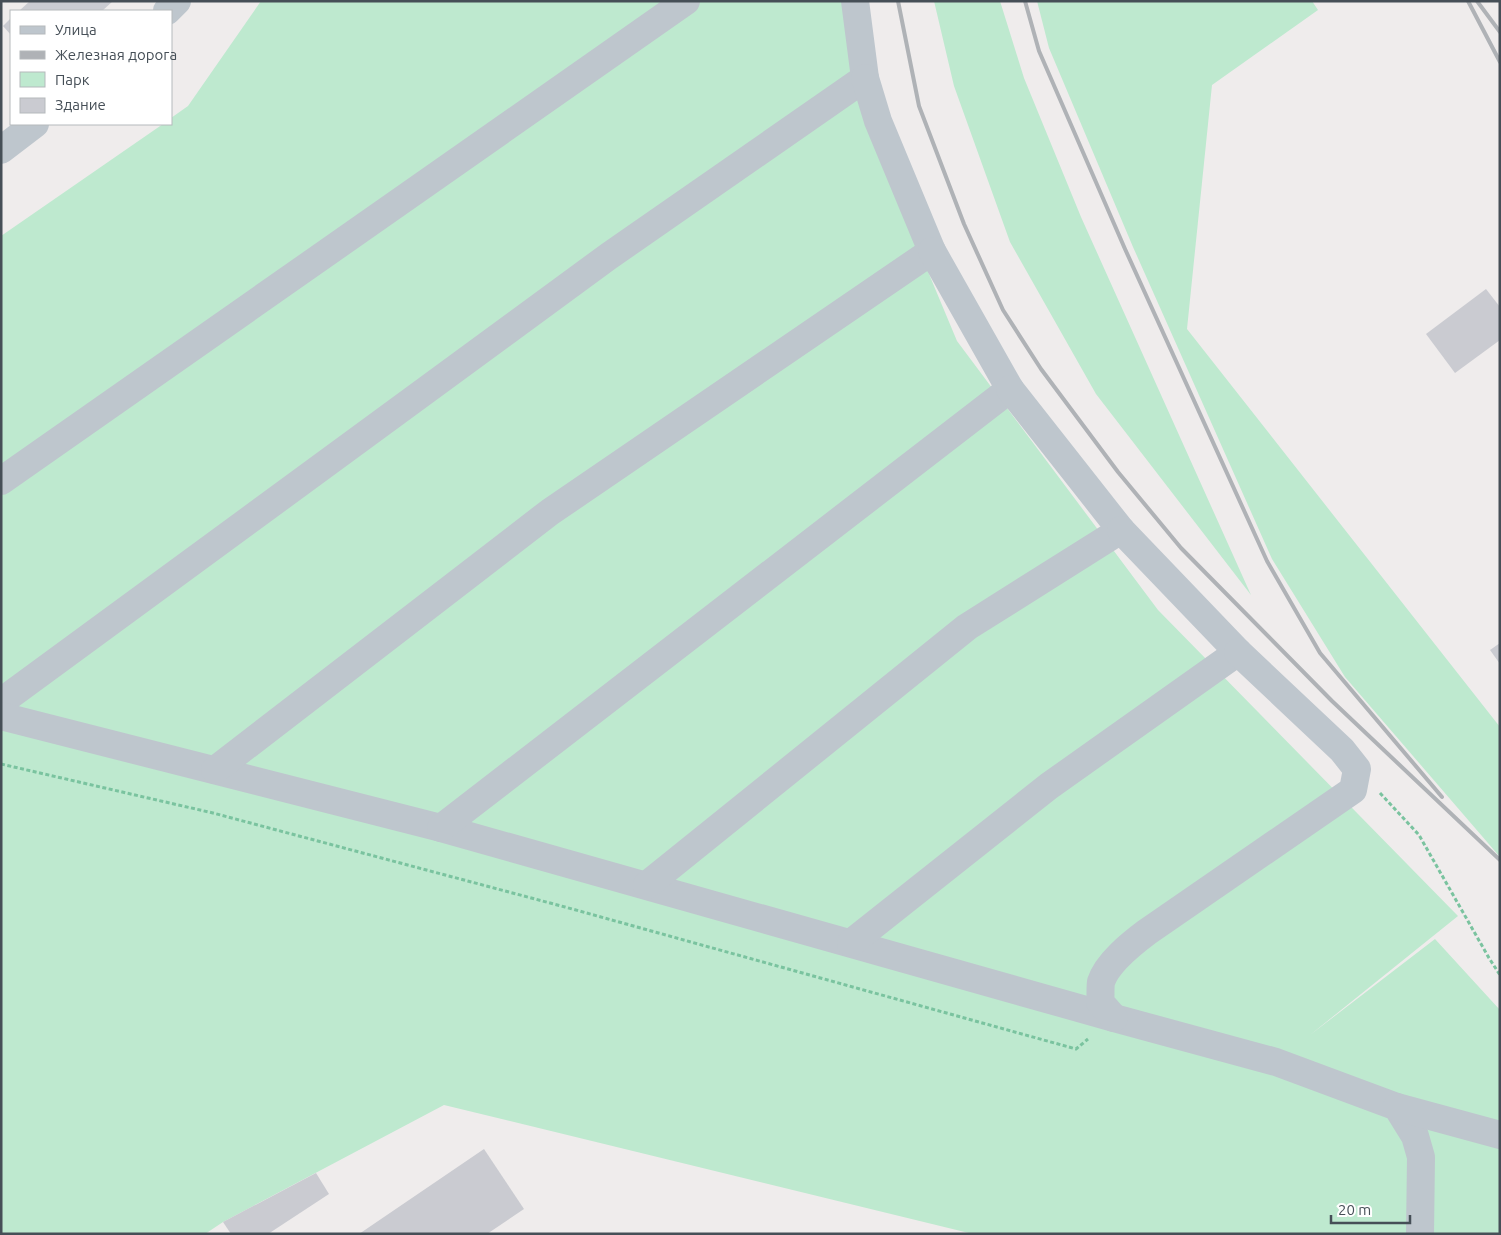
<svg xmlns="http://www.w3.org/2000/svg" width="1501" height="1235" viewBox="0 0 1501 1235" font-family="Ubuntu,sans-serif">
<style>
.green{fill:#bee9cf}
.building{fill:#cacbd1}
.lines{fill:none;stroke-linecap:round;stroke-linejoin:round}
.path{stroke:#7ac39f;stroke-width:3;stroke-dasharray:4 2.5;stroke-linecap:butt}
.minor{stroke:#bec6cd;stroke-width:28}
.rail{stroke:#afb2b6;stroke-width:4}
</style>
<rect width="100%" height="100%" fill="#efecec"/>
<g class="green">
<path d="M 261,1 L 847,1 L 865,121 L 957,341 L 1158,610 L 1458,916 L 1310,1035 L 1435,939 L 1500,1010 L 1500,1234 L 973,1234 L 444,1105 L 223,1222 L 205,1234 L 1,1234 L 1,236 L 163,124 L 171,124 L 171,118 L 188,106 Z"/>
<path d="M 934,1 L 1000,1 L 1024,78 L 1081,217 L 1251,595 L 1096,394 L 1010,242 L 954,86 Z"/>
<path d="M 1037,1 L 1312,1 L 1318,10 L 1212,85 L 1187,329 L 1500,727 L 1500,857 L 1345,677 L 1272,559 L 1133,247 L 1049,48 Z"/>
</g>
<g class="building">
<path d="M 30,1 L 113,1 L 102,11 L 19,11 Z"/>
<path d="M 11,18 L 11,35 L 3,26 Z"/>
<path d="M 1486,289 L 1500,307 L 1500,340 L 1455,373 L 1426,334 Z"/>
<path d="M 1500,643 L 1500,664 L 1490,650 Z"/>
<path d="M 484,1149 L 524,1209 L 487,1234 L 359,1234 Z"/>
<path d="M 316,1173 L 329,1194 L 268,1234 L 231,1234 L 223,1222 Z"/>
</g>
<g class="lines">
<g class="path">
<path d="M 1,764 L 213,813 L 565,907 L 1076,1049 L 1088,1039"/>
<path d="M 1380,793 L 1419,835 L 1489,958 L 1500,975"/>
</g>
<g class="minor">
<path d="M 167,11 L 177,1"/>
<path d="M 1,150 L 35,124"/>
<path d="M 1,481 L 686,1"/>
<path d="M 1,702 L 609,256 L 865,78 L 855,1"/>
<path d="M 1,716 L 441,828 L 1114,1018 L 1276,1062 L 1397,1107 L 1415,1136 L 1421,1157 L 1420,1234"/>
<path d="M 215,770 L 550,512 L 932,251 L 878,121 L 865,78"/>
<path d="M 441,828 L 1010,389 L 932,251"/>
<path d="M 647,885 L 967,627 L 1121,530 L 1010,389"/>
<path d="M 851,943 L 1049,786 L 1238,652 L 1121,530"/>
<path d="M 1114,1018 L 1100,1002 C 1101,996 1100,988 1101,982 C 1107,963 1131,944 1147,932 L 1353,790 L 1357,769 L 1342,750 L 1238,652"/>
<path d="M 1397,1107 L 1500,1135"/>
</g>
<g class="rail">
<path d="M 898,1 L 919,106 L 964,224 L 1003,310 L 1041,369 L 1118,472 L 1181,548 L 1332,701 L 1500,860"/>
<path d="M 1025,1 L 1039,51 L 1125,249 L 1267,561 L 1320,653 L 1442,797"/>
<path d="M 1468,1 L 1500,62"/>
<path d="M 1477,1 L 1500,32"/>
</g>
</g>
<rect width="1501" height="1235" fill="none" stroke="#464f57" stroke-width="5"/>
<rect x="10" y="10" width="162" height="115" fill="#ffffff" stroke="#b5b9bc"/>
<rect x="20" y="26" width="25" height="8" fill="#bec6cd" stroke="#b5b9bc"/>
<text x="55" y="35" font-size="15" fill="#464f57">Улица</text>
<rect x="20" y="51" width="25" height="8" fill="#afb2b6" stroke="#b5b9bc"/>
<text x="55" y="60" font-size="15" fill="#464f57">Железная дорога</text>
<rect x="20" y="72" width="25" height="15" fill="#bee9cf" stroke="#b5b9bc"/>
<text x="55" y="85" font-size="15" fill="#464f57">Парк</text>
<rect x="20" y="98" width="25" height="15" fill="#cacbd1" stroke="#b5b9bc"/>
<text x="55" y="110" font-size="15" fill="#464f57">Здание</text>
<path d="M1331 1215v8h79v-8" fill="none" stroke="#464f57" stroke-width="2.5"/>
<text x="1338" y="1215" font-size="15" fill="#464f57" stroke="#ffffff" stroke-width="4" paint-order="stroke">20 m</text>
</svg>
